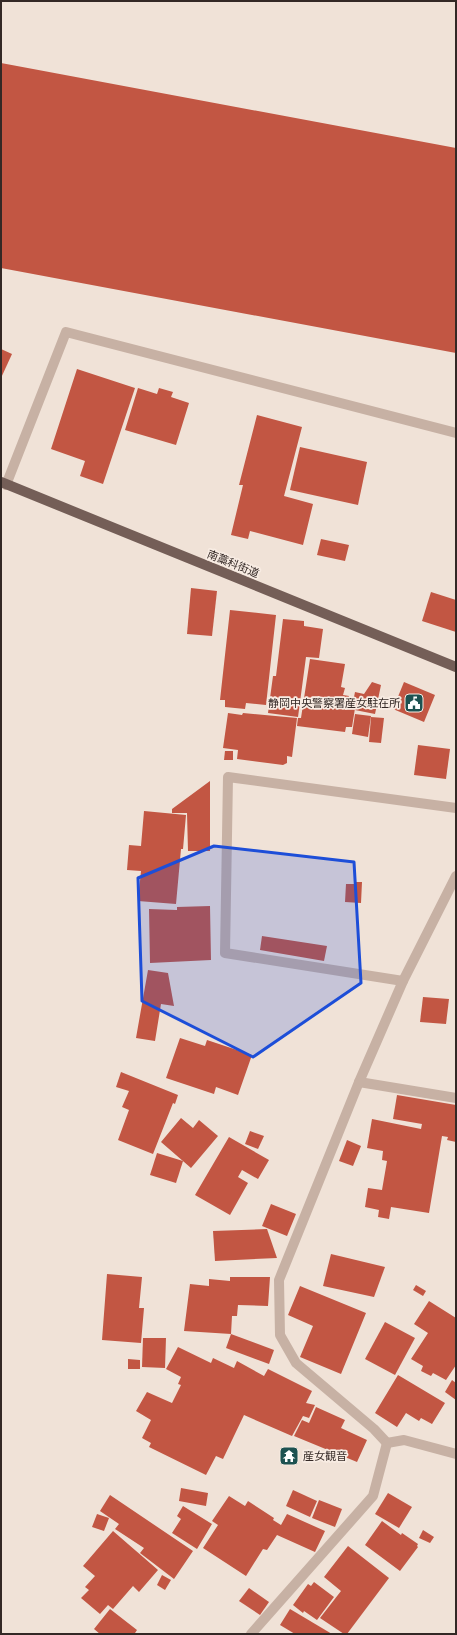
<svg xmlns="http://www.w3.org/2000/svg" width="457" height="1635" viewBox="0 0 457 1635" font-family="'Roboto Condensed','Noto Sans JP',sans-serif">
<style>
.building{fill:#c25643}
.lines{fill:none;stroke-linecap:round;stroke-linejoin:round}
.minor{stroke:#c7b1a4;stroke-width:10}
.major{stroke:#745e57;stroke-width:10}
.marked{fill:#1d4ed8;fill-opacity:0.2;stroke:#1d4ed8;stroke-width:3;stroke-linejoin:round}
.labels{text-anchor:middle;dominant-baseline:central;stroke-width:3.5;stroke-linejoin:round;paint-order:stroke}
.street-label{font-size:11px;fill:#332825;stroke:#f8ece3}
.poi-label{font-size:11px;fill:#332825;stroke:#f8ece3;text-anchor:end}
</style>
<rect width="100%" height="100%" fill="#f0e2d7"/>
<g class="building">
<path d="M 1,63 L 456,148 L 456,353 L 1,268 Z"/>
<path d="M 1,349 L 12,354 L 1,378 Z"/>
<path d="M 77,369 L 135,388 L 103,484 L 80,476 L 85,461 L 51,449 Z"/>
<path d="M 138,388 L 157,394 L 159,388 L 173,392 L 171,397 L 189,403 L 176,445 L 125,430 Z"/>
<path d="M 257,415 L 302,427 L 284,496 L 313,504 L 303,545 L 250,531 L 248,539 L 231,535 L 243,485 L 239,485 Z"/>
<path d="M 300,447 L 367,462 L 358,505 L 290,490 Z"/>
<path d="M 321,539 L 349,545 L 345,561 L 317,555 Z"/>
<path d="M 191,588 L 217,591 L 212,636 L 187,634 Z"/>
<path d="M 431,592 L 456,600 L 456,632 L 422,621 Z"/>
<path d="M 230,610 L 276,615 L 266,705 L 246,703 L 245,709 L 225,707 L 225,700 L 220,700 Z"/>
<path d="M 283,619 L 304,621 L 304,626 L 323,629 L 319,658 L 306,657 L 298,717 L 268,713 L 273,676 L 276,676 Z"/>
<path d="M 310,659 L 345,664 L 341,687 L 345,688 L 343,695 L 349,696 L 348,701 L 353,702 L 355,692 L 364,694 L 372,682 L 381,685 L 375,714 L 355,710 L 356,702 L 352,727 L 346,727 L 345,732 L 297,726 L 298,718 L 301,718 Z"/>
<path d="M 404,682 L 435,695 L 424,722 L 393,709 Z"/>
<path d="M 228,713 L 242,715 L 243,713 L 297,718 L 292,757 L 287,756 L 287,763 L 283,765 L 237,759 L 238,750 L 223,748 Z"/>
<path d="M 355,714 L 371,716 L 368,737 L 352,734 Z"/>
<path d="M 371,717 L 384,718 L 381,743 L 369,742 Z"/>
<path d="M 418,745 L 450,749 L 446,779 L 414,775 Z"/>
<path d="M 225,751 L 233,751 L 233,760 L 224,760 Z"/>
<path d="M 210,781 L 210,851 L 188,851 L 187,813 L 172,813 L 172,809 Z"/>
<path d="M 144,811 L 186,815 L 183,849 L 181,849 L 176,904 L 138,901 L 141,871 L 127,870 L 129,845 L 141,846 Z"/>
<path d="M 355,882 L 362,882 L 361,903 L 345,902 L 346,884 L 355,884 Z"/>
<path d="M 210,906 L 211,960 L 150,963 L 149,909 L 177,910 L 177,907 Z"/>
<path d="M 262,936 L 327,946 L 324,961 L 260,950 Z"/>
<path d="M 148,970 L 168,973 L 174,1006 L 161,1004 L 155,1041 L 136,1038 Z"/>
<path d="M 423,997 L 449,999 L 446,1024 L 420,1022 Z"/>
<path d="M 180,1038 L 205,1046 L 207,1040 L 252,1055 L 238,1095 L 216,1087 L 214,1094 L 166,1078 Z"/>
<path d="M 121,1072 L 178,1095 L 175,1104 L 173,1103 L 153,1154 L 118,1140 L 129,1110 L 122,1107 L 129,1091 L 116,1087 Z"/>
<path d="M 397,1095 L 456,1105 L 456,1142 L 447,1140 L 448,1137 L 442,1136 L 429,1213 L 391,1207 L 389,1219 L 378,1217 L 379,1210 L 365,1207 L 368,1188 L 382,1190 L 387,1161 L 382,1160 L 383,1151 L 367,1148 L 372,1119 L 421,1129 L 422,1124 L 393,1119 Z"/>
<path d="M 181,1118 L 193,1128 L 199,1120 L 218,1136 L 191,1168 L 161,1142 Z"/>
<path d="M 250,1131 L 264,1136 L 258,1149 L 245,1144 Z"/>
<path d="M 229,1137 L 269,1160 L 258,1179 L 242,1170 L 238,1177 L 248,1183 L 230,1215 L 195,1195 Z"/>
<path d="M 347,1140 L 361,1146 L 353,1166 L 339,1161 Z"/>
<path d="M 157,1153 L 183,1161 L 176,1183 L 150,1175 Z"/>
<path d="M 271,1204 L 296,1214 L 287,1236 L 262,1226 Z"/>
<path d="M 267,1229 L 277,1258 L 215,1261 L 213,1231 Z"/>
<path d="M 331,1254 L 385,1267 L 374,1297 L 323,1286 Z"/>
<path d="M 107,1274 L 142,1277 L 139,1308 L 144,1308 L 141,1343 L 102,1340 Z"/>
<path d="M 230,1277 L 270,1277 L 268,1306 L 238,1305 L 237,1316 L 232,1316 L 231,1334 L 184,1331 L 190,1284 L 209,1286 L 209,1279 L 230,1281 Z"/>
<path d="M 416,1285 L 426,1291 L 423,1296 L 413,1290 Z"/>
<path d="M 300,1286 L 366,1313 L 341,1374 L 300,1357 L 313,1326 L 288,1315 Z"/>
<path d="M 429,1301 L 456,1318 L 456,1365 L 446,1380 L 433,1373 L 431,1376 L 421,1371 L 423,1366 L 411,1359 L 428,1333 L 414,1324 Z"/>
<path d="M 385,1322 L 415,1338 L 395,1375 L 365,1359 Z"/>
<path d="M 231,1334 L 274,1350 L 269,1364 L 226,1348 Z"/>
<path d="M 143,1338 L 166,1338 L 165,1368 L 142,1367 Z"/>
<path d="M 178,1347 L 211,1363 L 213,1358 L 234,1368 L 237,1361 L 264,1376 L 268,1369 L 312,1391 L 306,1403 L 315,1405 L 309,1418 L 303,1416 L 292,1436 L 244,1415 L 223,1459 L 216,1456 L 206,1475 L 149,1447 L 151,1443 L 142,1438 L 151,1420 L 136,1411 L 147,1392 L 172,1403 L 181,1385 L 178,1384 L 181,1377 L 166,1369 Z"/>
<path d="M 128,1359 L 140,1360 L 140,1369 L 128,1369 Z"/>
<path d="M 398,1375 L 445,1403 L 432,1424 L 421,1418 L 419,1421 L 406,1413 L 397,1427 L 375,1413 Z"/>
<path d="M 452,1380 L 456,1383 L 456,1400 L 445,1392 Z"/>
<path d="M 316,1407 L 345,1420 L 341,1428 L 367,1440 L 357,1462 L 294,1436 L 302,1420 L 309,1423 Z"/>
<path d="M 181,1488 L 208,1493 L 206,1506 L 179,1501 Z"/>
<path d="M 293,1490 L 317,1501 L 310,1517 L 286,1506 Z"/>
<path d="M 388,1493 L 412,1507 L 399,1528 L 375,1514 Z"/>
<path d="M 110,1495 L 193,1551 L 174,1579 L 140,1553 L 144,1548 L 115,1529 L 119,1524 L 100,1511 Z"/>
<path d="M 229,1496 L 245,1506 L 248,1501 L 274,1518 L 273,1520 L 281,1525 L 287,1514 L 325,1531 L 315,1552 L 277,1535 L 267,1550 L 263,1549 L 246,1576 L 203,1548 L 218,1525 L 212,1521 Z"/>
<path d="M 319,1500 L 342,1509 L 335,1527 L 312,1518 Z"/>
<path d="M 183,1506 L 212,1524 L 197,1549 L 172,1533 L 181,1519 L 177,1516 Z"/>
<path d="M 97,1514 L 109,1518 L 104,1531 L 92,1527 Z"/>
<path d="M 382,1521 L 401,1535 L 402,1533 L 418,1544 L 417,1546 L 418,1547 L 400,1571 L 365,1545 Z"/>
<path d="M 423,1530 L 434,1537 L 430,1543 L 419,1538 Z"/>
<path d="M 113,1531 L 158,1570 L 139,1592 L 133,1586 L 113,1609 L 108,1605 L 100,1614 L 81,1598 L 89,1590 L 85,1587 L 95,1576 L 83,1566 Z"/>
<path d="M 348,1546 L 389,1578 L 347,1634 L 344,1634 L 320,1618 L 341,1591 L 324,1577 Z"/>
<path d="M 162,1575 L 171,1580 L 165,1590 L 157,1585 Z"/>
<path d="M 314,1582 L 334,1597 L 317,1620 L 304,1611 L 303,1613 L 293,1605 L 308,1584 L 311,1586 Z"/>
<path d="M 249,1588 L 269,1602 L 260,1615 L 239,1601 Z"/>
<path d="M 110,1609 L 137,1630 L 135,1633 L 136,1634 L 100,1634 L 94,1629 Z"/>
<path d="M 290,1609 L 332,1634 L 295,1634 L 280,1625 Z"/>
</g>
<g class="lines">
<g class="minor">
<path d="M 6,485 L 66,332 L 456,433"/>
<path d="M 403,981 L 225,953 L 228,777 L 456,808"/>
<path d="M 359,1082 L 456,1098"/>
<path d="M 387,1443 L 374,1429 L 296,1363 L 280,1335 L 279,1280 L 359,1082 L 403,981 L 456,876"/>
<path d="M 387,1443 L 404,1440 L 456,1454"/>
<path d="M 251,1634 L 373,1496 L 387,1443"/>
</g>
<path class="major" d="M 1,482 L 456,667"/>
</g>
<path class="marked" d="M 214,846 L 354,862 L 361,983 L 253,1057 L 142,1001 L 138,878 Z"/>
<defs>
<symbol id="civic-square" viewBox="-11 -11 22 22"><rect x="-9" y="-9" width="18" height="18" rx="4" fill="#1d5251" stroke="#f8ece3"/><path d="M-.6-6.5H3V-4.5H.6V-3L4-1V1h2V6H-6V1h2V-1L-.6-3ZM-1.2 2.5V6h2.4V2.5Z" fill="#fff"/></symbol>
<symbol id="temple-square" viewBox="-11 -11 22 22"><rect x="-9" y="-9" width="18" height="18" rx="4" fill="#1d5251" stroke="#f8ece3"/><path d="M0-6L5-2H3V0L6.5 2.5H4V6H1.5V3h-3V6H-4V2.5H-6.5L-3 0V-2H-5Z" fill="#fff"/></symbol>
</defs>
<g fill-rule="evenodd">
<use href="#civic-square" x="403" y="692" width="22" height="22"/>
<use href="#temple-square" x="278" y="1445" width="22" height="22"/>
</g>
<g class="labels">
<g class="street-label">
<text transform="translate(233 564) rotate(22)">南藁科街道</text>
</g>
<g class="poi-label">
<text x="400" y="703">静岡中央警察署産女駐在所</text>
<text x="303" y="1456" text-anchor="start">産女観音</text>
</g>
</g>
<rect width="457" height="1635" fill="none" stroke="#332825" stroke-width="4"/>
</svg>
